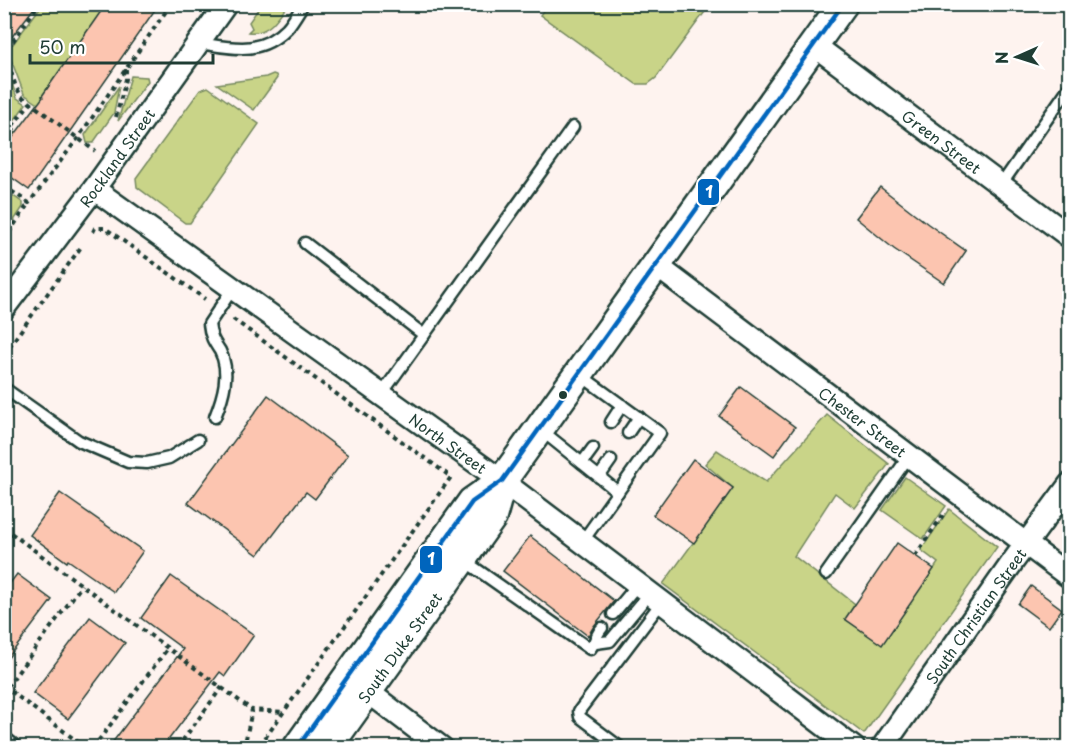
<svg xmlns="http://www.w3.org/2000/svg" width="1074" height="752" viewBox="0 0 1074 752" font-family="'Playpen Sans',sans-serif">
<style>
.green{fill:#c9d488;stroke:#74885e;stroke-width:1.5}
.building{fill:#fcc5b0;stroke:#1f3d34;stroke-width:1.5}
.lines{fill:none;stroke-linecap:round;stroke-linejoin:round}
.service-casing{stroke:#1f3d34;stroke-width:15}
.minor-casing{stroke:#1f3d34;stroke-width:26}
.secondary-casing{stroke:#1f3d34;stroke-width:33}
.path{stroke:#1f3d34;stroke-width:4;stroke-dasharray:4.5 4.5;stroke-linecap:butt}
.service{stroke:#fff;stroke-width:10}
.minor{stroke:#fff;stroke-width:21}
.secondary{stroke:#fff;stroke-width:28}
.bus-1-casing{stroke:#fff;stroke-width:9}
.bus-1{stroke:#0065bd;stroke-width:4.5}
.bus-dot{fill:#1f3d34;stroke:#fff;stroke-width:2}
.labels{text-anchor:middle;dominant-baseline:central;stroke-width:4.5;stroke-linejoin:round;paint-order:stroke}
.street-label{font-size:15px;fill:#1f3d34;stroke:#fff}
.line-badge{stroke:#fff;stroke-width:2}
.badge-label{font-size:16px;text-anchor:middle;font-weight:bold;fill:#fff}
</style>
<rect width="100%" height="100%" fill="#fef3ef"/>
<filter id="ink" filterUnits="userSpaceOnUse"><feTurbulence type="fractalNoise" baseFrequency=".0167" numOctaves="2"/><feDisplacementMap in="SourceGraphic" scale="12" xChannelSelector="R" yChannelSelector="G"/><feConvolveMatrix kernelMatrix="1 2 1 2 8 2 1 2 1" color-interpolation-filters="sRGB"/></filter>
<g filter="url(#ink)">
<g class="green">
<path d="M 42,5 L 106,5 L 42,96 L 48,101 L 44,108 L 24,94 L 9,54 L 5,51 L 5,46 L 13,44 Z"/>
<path d="M 261,5 L 287,5 C 277,19 268,35 248,32 L 252,28 L 249,22 Z"/>
<path d="M 547,5 L 547,4 L 710,5 L 656,78 L 648,84 L 636,84 L 540,15 Z"/>
<path d="M 4,61 L 17,98 L 26,104 L 5,133 L 8,136 L 12,131 L 16,133 L 5,149 Z"/>
<path d="M 273,74 L 276,75 L 277,78 L 254,110 L 217,84 L 266,77 Z"/>
<path d="M 131,76 L 147,77 L 148,81 L 118,121 Z"/>
<path d="M 119,86 L 114,113 L 93,143 L 87,143 L 85,135 Z"/>
<path d="M 208,87 L 259,124 L 190,223 L 185,223 L 137,187 L 136,178 L 200,90 Z"/>
<path d="M 5,190 L 23,203 L 23,207 L 5,234 Z"/>
<path d="M 827,415 L 889,464 L 855,508 L 835,493 L 794,556 L 855,604 L 845,619 L 882,644 L 938,563 L 921,550 L 949,509 L 997,547 L 864,734 L 663,584 L 733,488 L 705,464 L 717,450 L 766,482 Z"/>
<path d="M 905,477 L 946,506 L 923,539 L 882,510 Z"/>
</g>
<g class="building">
<path d="M 4,4 L 37,4 L 4,47 Z"/>
<path d="M 106,4 L 159,4 L 29,190 L 4,172 L 4,149 L 43,97 L 42,96 Z"/>
<path d="M 880,187 L 928,224 L 966,251 L 944,283 L 894,249 L 856,218 Z"/>
<path d="M 741,387 L 795,427 L 774,456 L 719,416 Z"/>
<path d="M 268,395 L 348,455 L 315,499 L 306,492 L 258,555 L 188,503 Z"/>
<path d="M 693,459 L 733,488 L 694,543 L 653,515 Z"/>
<path d="M 60,493 L 143,551 L 114,592 L 68,560 L 67,562 L 30,535 Z"/>
<path d="M 530,536 L 614,601 L 594,626 L 588,636 L 503,571 Z"/>
<path d="M 897,543 L 934,569 L 882,645 L 845,619 Z"/>
<path d="M 17,574 L 52,600 L 4,663 L 4,591 Z"/>
<path d="M 171,576 L 254,635 L 225,676 L 220,672 L 163,747 L 109,747 L 183,649 L 141,618 Z"/>
<path d="M 1031,586 L 1062,609 L 1049,627 L 1018,604 Z"/>
<path d="M 90,617 L 125,643 L 68,719 L 33,693 Z"/>
</g>
<g class="lines">
<defs>
<g id="service">
<path d="M 199,43 C 233,48 260,56 287,28 C 293,21 298,12 303,4"/>
<path d="M 1001,185 L 1070,86"/>
<path d="M 305,243 L 424,335"/>
<path d="M 579,374 L 660,433 L 582,542"/>
<path d="M 4,388 L 79,441 L 128,462 L 147,463 L 169,458 L 198,440"/>
<path d="M 381,395 L 573,127"/>
<path d="M 215,417 C 223,397 231,372 220,351 C 214,342 210,336 209,324 L 233,288"/>
<path d="M 611,422 L 622,405"/>
<path d="M 541,430 L 618,492"/>
<path d="M 628,433 L 639,417"/>
<path d="M 582,463 L 593,448"/>
<path d="M 599,477 L 611,460"/>
<path d="M 462,559 L 590,649 C 596,642 596,634 602,628"/>
<path d="M 826,574 L 909,456"/>
<path d="M 613,614 L 638,584"/>
<path d="M 596,643 L 610,641 L 649,594"/>
<path d="M 621,748 L 580,717 L 579,711 L 661,603"/>
</g>
<g id="minor">
<path id="s1" d="M 814,45 L 1070,237"/>
<path id="s2" d="M 94,189 L 502,481 L 854,748"/>
<path id="s3" d="M 657,266 L 1070,577"/>
<path id="s4" d="M 4,308 L 94,189 L 226,4"/>
<path d="M 367,691 L 442,748"/>
<path d="M 4,744 L 9,748"/>
<path id="s5" d="M 882,748 L 1014,560 L 1070,484"/>
</g>
<g id="secondary">
<path d="M 297,748 L 472,502 L 502,481"/>
<path id="s6" d="M 327,748 L 492,517 L 502,481 L 843,4"/>
</g>
</defs>
<use href="#service" class="service-casing"/>
<use href="#minor" class="minor-casing"/>
<use href="#secondary" class="secondary-casing"/>
<g class="path">
<path d="M 4,43 L 13,41 L 39,4"/>
<path d="M 4,56 L 6,57 L 15,84 L 21,96 L 95,151"/>
<path d="M 116,117 L 126,79 L 126,69"/>
<path d="M 11,129 L 17,131"/>
<path d="M 7,133 L 30,103"/>
<path d="M 4,186 L 29,203 L 78,138 L 171,4"/>
<path d="M 93,232 L 95,228 L 105,228 L 205,299"/>
<path d="M 4,240 L 29,203"/>
<path d="M 233,319 L 451,477 L 258,748"/>
<path d="M 4,354 L 81,247"/>
<path d="M 4,528 L 252,710"/>
<path d="M 915,556 L 945,512"/>
<path d="M 4,686 L 86,748"/>
<path d="M 7,687 L 82,585"/>
<path d="M 93,748 L 168,648"/>
<path d="M 177,748 L 222,687"/>
<path d="M 244,748 L 252,710 L 283,712"/>
</g>
<use href="#service" class="service"/>
<use href="#minor" class="minor"/>
<use href="#secondary" class="secondary"/>
<defs>
<path id="bus-1" d="M 297,748 L 472,502 L 502,481 L 843,4"/>
</defs>
<use href="#bus-1" class="bus-1-casing"/>
<use href="#bus-1" class="bus-1"/>
</g>
</g>
<circle class="bus-dot" cx="563" cy="395" r="5"/>
<g class="labels">
<g class="street-label">
<text stroke="none"><textPath href="#s1" startOffset="160">Green Street</textPath></text>
<text stroke="none"><textPath href="#s4" startOffset="188">Rockland Street</textPath></text>
<text stroke="none"><textPath href="#s3" startOffset="258">Chester Street</textPath></text>
<text stroke="none"><textPath href="#s2" startOffset="436">North Street</textPath></text>
<text stroke="none"><textPath href="#s5" startOffset="162">South Christian Street</textPath></text>
<text stroke="none"><textPath href="#s6" startOffset="124">South Duke Street</textPath></text>
</g>
</g>
<g class="line-badge">
<rect x="697" y="178" width="23" height="28" rx="6" fill="#0065bd"/>
<rect x="419" y="545" width="24" height="29" rx="6" fill="#0065bd"/>
</g>
<g class="badge-label">
<text x="709" y="198">1</text>
<text x="431" y="565">1</text>
</g>
<rect width="1074" height="752" fill="none" stroke="#fff" stroke-width="24"/>
<rect x="12" y="12" width="1050" height="728" fill="none" stroke="#1f3d34" stroke-width="2" filter="url(#ink)"/>
<g transform="translate(1017 57) rotate(267)" stroke="#ffffff" stroke-width="4.5" paint-order="stroke">
<path d="M0-4.5L10 22L0 15L-10 22Z" fill="#1f3d34"/>
<text y="-9" font-size="16" font-weight="bold" text-anchor="middle" fill="#1f3d34">N</text>
</g>
<path d="M30 54v9h183v-9" fill="none" stroke="#1f3d34" stroke-width="3"/>
<text x="39" y="54" font-size="18" fill="#1f3d34" stroke="#ffffff" stroke-width="4.5" paint-order="stroke">50 m</text>
</svg>
